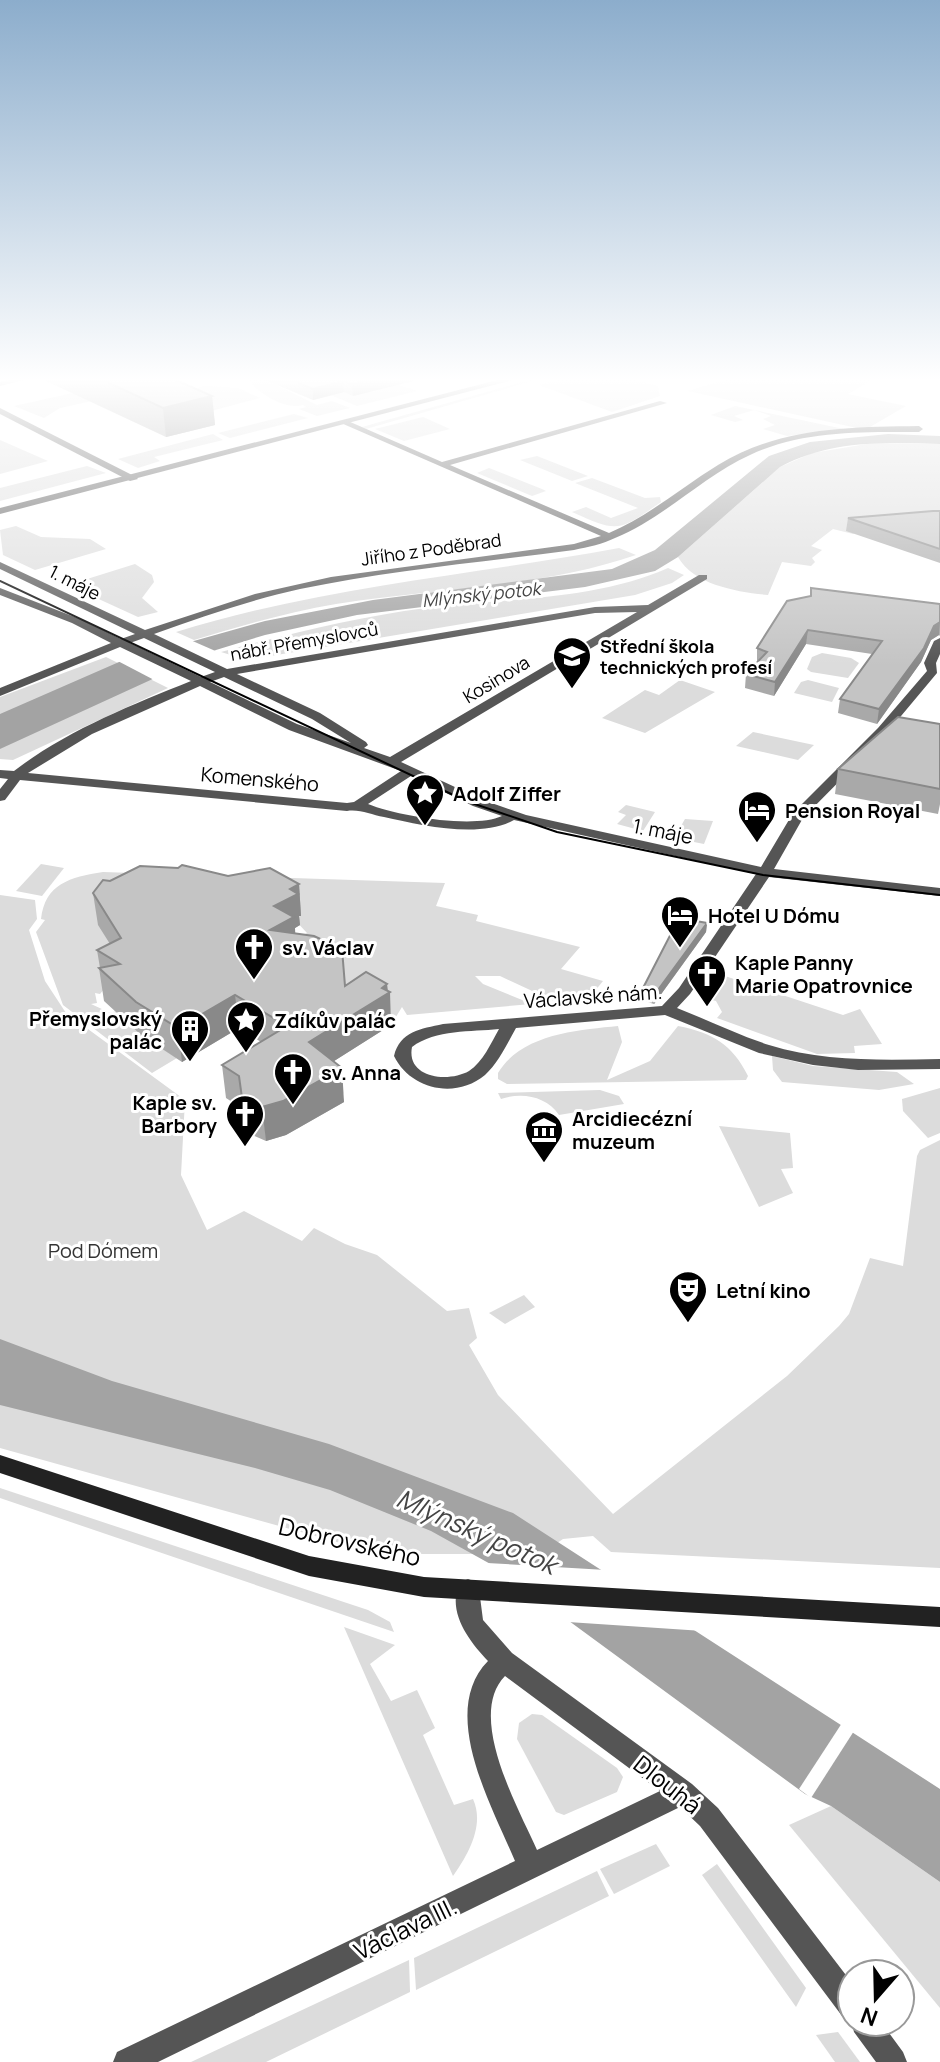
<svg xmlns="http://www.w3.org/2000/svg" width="940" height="2062" viewBox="0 0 940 2062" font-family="Manrope,sans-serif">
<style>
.green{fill:#dcdcdc}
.water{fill:#a3a3a3}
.pier{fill:#fff}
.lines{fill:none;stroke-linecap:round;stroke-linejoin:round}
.minor{fill:#555;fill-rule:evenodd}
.tertiary{fill:#555;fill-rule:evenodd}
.secondary{fill:#222;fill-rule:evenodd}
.tram{stroke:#000;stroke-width:2}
.wall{fill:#a9a9a9}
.shaded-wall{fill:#898989}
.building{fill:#c4c4c4;stroke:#898989;stroke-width:2}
.labels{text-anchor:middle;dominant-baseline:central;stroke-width:6;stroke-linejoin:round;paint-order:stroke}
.far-street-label{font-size:18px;fill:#000;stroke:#fff}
.far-water-label{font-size:18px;font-style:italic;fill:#444;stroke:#fff}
.far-poi-label{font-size:18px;font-weight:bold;fill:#000;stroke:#fff;text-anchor:start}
.street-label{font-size:20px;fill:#000;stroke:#fff}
.poi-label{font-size:20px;font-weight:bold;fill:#000;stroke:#fff;text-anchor:start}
.park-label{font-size:20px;fill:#333;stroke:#fff}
.near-street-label{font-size:24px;fill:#000;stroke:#fff}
.near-water-label{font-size:26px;font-style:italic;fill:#444;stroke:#fff}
</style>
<rect width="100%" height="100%" fill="#fff"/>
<g class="green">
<path d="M 246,377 L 260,377 L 317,405 L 332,401 L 350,408 L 317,416 L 299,409 L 306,407 L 303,405 C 283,410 258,393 246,377 Z"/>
<path d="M 540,377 L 546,377 L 366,429 L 362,427 Z"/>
<path d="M 567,377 L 625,377 L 658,386 L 660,396 L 612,412 L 539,385 Z"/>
<path d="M 734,377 L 877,377 L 848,394 L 906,406 L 870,427 L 857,428 L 688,391 Z"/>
<path d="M 399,385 L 417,391 L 357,406 L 314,388 Z"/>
<path d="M 205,386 L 238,388 L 260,398 L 185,418 L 153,398 Z"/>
<path d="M 91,389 L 101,399 L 60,408 L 44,418 L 14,406 Z"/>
<path d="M 735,406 L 844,429 L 787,436 L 763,429 L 775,425 L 763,419 L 771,416 L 754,410 L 734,416 L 743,420 L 735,422 L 711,415 Z"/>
<path d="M 294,414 L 308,418 L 230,438 L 218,433 Z"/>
<path d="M 423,417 L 450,429 L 404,441 L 375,429 Z"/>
<path d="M 213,434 L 223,440 L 154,457 L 160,461 L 138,468 L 118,459 Z"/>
<path d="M 0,440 L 48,461 L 0,474 Z"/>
<path d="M 873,443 L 940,444 L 940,524 L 859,530 L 853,534 L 833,529 L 811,546 L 822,550 L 812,558 L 815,562 L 811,566 L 782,562 L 768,595 C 737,592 694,585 678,557 L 780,467 L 812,453 Z"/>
<path d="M 537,456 L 588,476 L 572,481 L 520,460 Z"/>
<path d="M 87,466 L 106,473 L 0,501 L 0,488 Z"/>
<path d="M 489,468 L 542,489 L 546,491 L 532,496 L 477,473 Z"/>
<path d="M 592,478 L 645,498 L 660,497 L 661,502 C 618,532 619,533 572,512 L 586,507 L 611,518 L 638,508 L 575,483 Z"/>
<path d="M 16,526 L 41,537 L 90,539 L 106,549 L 35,570 L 3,555 L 0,530 Z"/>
<path d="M 619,548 L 636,555 C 540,588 436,588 336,604 C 288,612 241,626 194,640 L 176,632 C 320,587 472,575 619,548 Z"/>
<path d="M 135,564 L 152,575 L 154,582 L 142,598 L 158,612 L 138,617 L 68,585 Z"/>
<path d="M 668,568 L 684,575 L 672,583 L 635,595 L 247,660 L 221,652 C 289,634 356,617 426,608 C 506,598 593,601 668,568 Z"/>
<path d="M 822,653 L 851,658 L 859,663 L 848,678 L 811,672 L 807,669 L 812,657 Z"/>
<path d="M 106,657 L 168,688 L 13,760 L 0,759 L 0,697 Z"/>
<path d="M 680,680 L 715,692 L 645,733 L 602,718 L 645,690 L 659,695 Z"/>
<path d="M 808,680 L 839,688 L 832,702 L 794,693 L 801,682 Z"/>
<path d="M 753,732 L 814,745 L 798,760 L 736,746 Z"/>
<path d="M 626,805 L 655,812 L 643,831 L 617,824 L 626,815 L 618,812 Z"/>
<path d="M 685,819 L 713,821 L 704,844 L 674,838 Z"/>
<path d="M 41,864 L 64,868 L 42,896 L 16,891 Z"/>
<path d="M 103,872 L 445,883 L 436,906 L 478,915 L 476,921 L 580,947 L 561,969 L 603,981 L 590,997 L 556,1002 L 500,976 L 475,976 L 483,984 L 532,1004 L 407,1015 L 402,1007 L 391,1025 L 288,944 L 307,933 L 294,919 L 300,916 L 115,940 L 106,987 L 100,994 L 95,993 L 97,1003 L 91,1004 L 104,1010 L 102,1014 L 118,1011 L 141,1035 L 177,1058 L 152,1073 L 63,1005 L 36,932 L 45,920 L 41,919 C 45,884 70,877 103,872 Z"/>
<path d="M 0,895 L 35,900 L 37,919 L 29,930 L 45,981 L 66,1013 L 185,1100 L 181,1175 L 207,1230 L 244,1211 L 302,1241 L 314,1228 L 345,1244 L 377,1255 L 447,1311 L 469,1308 L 477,1338 L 469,1345 L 498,1395 L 613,1514 L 787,1376 L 839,1326 L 849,1314 L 870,1258 L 903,1266 L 917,1156 L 920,1150 L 940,1140 L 940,1568 L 611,1552 L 593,1536 L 563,1539 L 541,1554 L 408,1554 L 358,1548 L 0,1448 Z"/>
<path d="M 719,974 L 843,1015 L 860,1009 L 882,1044 L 854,1046 L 855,1053 L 817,1054 L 717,1018 L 722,1012 L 716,1001 L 704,998 Z"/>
<path d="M 618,1026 L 622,1042 L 607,1080 L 650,1061 L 678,1026 C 713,1033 732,1044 748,1076 L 746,1080 L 507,1084 L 498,1079 L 498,1073 C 521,1034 578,1030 618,1026 Z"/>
<path d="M 772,1056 L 813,1066 L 897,1072 L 914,1084 L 879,1090 L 782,1082 L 773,1070 Z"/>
<path d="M 940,1088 L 940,1133 L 928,1138 L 903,1111 L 902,1099 Z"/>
<path d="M 600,1090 L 619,1096 L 624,1104 L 559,1115 C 546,1096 522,1092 501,1099 L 498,1093 Z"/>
<path d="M 719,1126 L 790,1133 L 793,1168 L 781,1169 L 793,1193 L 759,1207 Z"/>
<path d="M 524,1295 L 535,1307 L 505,1324 L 489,1313 Z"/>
<path d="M 0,1488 L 368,1610 L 390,1622 L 394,1632 L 0,1498 Z"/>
<path d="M 344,1627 L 395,1645 L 370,1664 L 391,1701 L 417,1690 L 435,1728 L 423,1735 L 454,1805 L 473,1799 C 485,1825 468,1855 453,1876 Z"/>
<path d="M 532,1714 L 542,1715 L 617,1768 L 623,1777 L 617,1792 L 564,1815 L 556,1812 L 517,1739 L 519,1723 Z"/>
<path d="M 831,1806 L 940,1882 L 940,2008 L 789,1825 Z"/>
<path d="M 656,1844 L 670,1866 L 614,1894 L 600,1869 Z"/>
<path d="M 717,1864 L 806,1988 L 796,2007 L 702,1875 Z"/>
<path d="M 597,1871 L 609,1896 L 416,1990 L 414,1958 Z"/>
<path d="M 409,1960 L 410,1992 L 266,2062 L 191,2062 Z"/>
<path d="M 838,2032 L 860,2062 L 835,2062 L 816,2035 Z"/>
</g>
<g class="water">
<path d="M 888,434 L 940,436 L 940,444 C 886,442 829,440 780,467 L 678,557 L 655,571 L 585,587 L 357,615 L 265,635 L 216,650 L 0,749 L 0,714 L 119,662 L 265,621 L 373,600 L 612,569 L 655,550 L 769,456 L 810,442 Z"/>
<path d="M 0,1339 L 112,1381 L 329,1444 L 513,1513 L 940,1789 L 940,1882 L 831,1806 L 805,1794 L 494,1566 L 431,1531 L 330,1490 L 255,1468 L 0,1405 Z"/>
</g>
<g class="pier">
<path d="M 188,639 L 220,653 L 158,682 L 114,659 Z"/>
<path d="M 487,1563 L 606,1570 L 703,1631 L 568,1622 Z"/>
<path d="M 842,1723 L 854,1731 L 811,1798 L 799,1789 Z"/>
</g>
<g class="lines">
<g class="minor">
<path d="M 19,377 L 35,377 L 0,386 L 0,382 Z"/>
<path d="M 660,401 L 667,403 L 450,465 L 609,533 C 649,516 682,487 718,465 C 780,427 849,427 919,426 L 923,429 L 919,432 C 862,432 803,430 750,455 C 702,477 664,518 615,538 C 603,544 588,547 574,550 C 483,562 391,570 300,589 C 250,600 202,617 154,634 L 227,669 L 595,607 L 648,605 L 699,575 L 707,575 L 707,579 L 401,762 L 483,800 L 526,815 L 761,867 L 793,813 L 878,728 L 927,671 L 924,663 L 934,641 L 940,638 L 940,654 L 936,663 L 937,673 L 886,734 L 803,818 L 774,869 L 940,888 L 940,896 L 769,877 L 690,994 L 677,1008 C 708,1020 738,1035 769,1045 C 824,1062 883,1060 940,1059 L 940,1069 L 858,1070 L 813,1065 L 759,1053 L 665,1015 L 516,1028 C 507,1044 499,1062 485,1075 C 455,1100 410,1089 394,1056 C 400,1031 421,1029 443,1024 L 662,1006 L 679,988 L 756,874 L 514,820 C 480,839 420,825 384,817 C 371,815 360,809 347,811 L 20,780 L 5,800 L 0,801 L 0,789 L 8,779 L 0,778 L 0,770 L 14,771 C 66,731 129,706 191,681 L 120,647 L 0,696 L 0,688 L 111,643 L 72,623 L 0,595 L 0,588 L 80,619 L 121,639 L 135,634 L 0,569 L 0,562 L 145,630 L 255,594 L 331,577 L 574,544 L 601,536 L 341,423 L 348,421 L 442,462 ZM 637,612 L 390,757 L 364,748 L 368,745 L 366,742 L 320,713 L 237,674 L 595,613 ZM 144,638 L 215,672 L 201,677 L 130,643 ZM 224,677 L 312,719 L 351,743 L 297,724 L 210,682 ZM 200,686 L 289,730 L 401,771 L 354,802 L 347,803 L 28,773 L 92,734 ZM 411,776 L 473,806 L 502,816 C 474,829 397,816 368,804 ZM 499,1029 C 491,1043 483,1062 469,1071 C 448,1083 406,1078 412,1047 C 436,1029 471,1032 499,1029 Z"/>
<path d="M 0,408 L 136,477 L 138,479 L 130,481 L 0,414 Z"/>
<path d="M 468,1579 L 476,1582 L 479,1589 L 483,1620 L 512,1653 L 692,1784 L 718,1808 L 852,1983 L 852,2022 L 881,2022 L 903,2052 L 907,2062 L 876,2062 L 854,2032 L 851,2020 L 842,2016 L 700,1826 L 680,1807 L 158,2062 L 113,2062 L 117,2052 L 515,1861 C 492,1806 438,1712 488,1661 C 469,1641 446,1611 460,1582 ZM 505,1676 L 660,1791 L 537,1850 C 518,1807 466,1716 505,1676 Z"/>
</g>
<path class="tertiary" d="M 509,377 L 524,377 L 0,514 L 0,508 Z"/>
<path class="secondary" d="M 0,1455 L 309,1556 L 424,1577 L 940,1607 L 940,1627 L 424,1597 L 309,1576 L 0,1473 Z"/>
<path class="tram" d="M 0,581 L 466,801 L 557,832 L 763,875 L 940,895"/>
</g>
<g class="wall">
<path d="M 44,377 L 169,377 L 212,396 L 215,425 L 166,437 L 44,380 Z"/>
<path d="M 258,377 L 413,377 L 413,381 L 353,396 L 344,392 L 313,400 Z"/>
<path d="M 940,511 L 940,563 L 846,531 L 848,518 Z"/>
<path d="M 811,588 L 940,604 L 940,636 L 939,635 L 931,640 L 921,662 L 877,724 L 838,713 L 840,699 L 872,654 L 806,644 L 774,696 L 745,688 L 746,674 L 757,663 L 757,648 L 810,596 Z"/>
<path d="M 940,724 L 940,804 L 938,814 L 835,794 L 838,769 Z"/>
<path d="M 228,876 L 299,884 L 301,916 L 299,916 L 300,925 L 295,928 L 295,933 L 345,986 L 387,984 L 391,1025 L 334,1061 L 344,1102 L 286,1135 L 266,1141 L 245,1132 L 243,1109 L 226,1098 L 222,1065 L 261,1042 L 239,1028 L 182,1062 L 141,1035 L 104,1001 L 99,968 L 100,968 L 97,950 L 110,944 L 98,925 L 93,893 L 110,881 Z"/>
<path d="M 707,923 L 706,932 L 654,1004 L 641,1000 L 642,990 Z"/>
</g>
<g class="shaded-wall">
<path d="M 380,377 L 413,377 L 413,381 L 353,396 L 352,384 Z"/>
<path d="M 343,381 L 344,392 L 313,400 L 313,389 Z"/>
<path d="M 212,396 L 215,425 L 166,437 L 163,408 Z"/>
<path d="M 940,622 L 939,635 L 931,640 L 921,662 L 877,724 L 879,709 L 934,626 Z"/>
<path d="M 808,630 L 806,644 L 774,696 L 775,682 Z"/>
<path d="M 299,884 L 301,916 L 299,916 L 300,925 L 295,928 L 296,949 L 270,930 L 274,906 L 290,889 Z"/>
<path d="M 707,923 L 706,932 L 654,1004 L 655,994 Z"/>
<path d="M 387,984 L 388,994 L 390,992 L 391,1025 L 312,1075 L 309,1042 Z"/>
<path d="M 235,995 L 239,1028 L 182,1062 L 178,1028 Z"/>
<path d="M 342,1068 L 344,1102 L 286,1135 L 266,1141 L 262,1107 Z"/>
</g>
<g class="building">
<path d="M 96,377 L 169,377 L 212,396 L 163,408 Z"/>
<path d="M 285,377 L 380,377 L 352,384 L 343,381 L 313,389 Z"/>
<path d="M 933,511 L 940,511 L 940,549 L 848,518 Z"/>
<path d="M 811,588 L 940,604 L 940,622 L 934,626 L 924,648 L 879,709 L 840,699 L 882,641 L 808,630 L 775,682 L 746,674 L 767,652 L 757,648 L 787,601 L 811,596 Z"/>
<path d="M 898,717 L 940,724 L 940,789 L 838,769 Z"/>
<path d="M 182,865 L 228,876 L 270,868 L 299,884 L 290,889 L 298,894 L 274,906 L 294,917 L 270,930 L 314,936 L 342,949 L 345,986 L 366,972 L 387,984 L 382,988 L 390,992 L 309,1042 L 342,1068 L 283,1101 L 262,1107 L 242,1098 L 239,1076 L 222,1065 L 287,1026 L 235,995 L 178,1028 L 136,1002 L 99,968 L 120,964 L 97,950 L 121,938 L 93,893 L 103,880 L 110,881 L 140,866 L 178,868 Z"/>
<path d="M 679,918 L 707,923 L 655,994 L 642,990 Z"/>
</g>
<linearGradient id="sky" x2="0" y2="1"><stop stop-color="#8cadcc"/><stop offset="0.57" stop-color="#fff"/><stop offset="1" stop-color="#fff" stop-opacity="0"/></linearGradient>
<rect width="940" height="666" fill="url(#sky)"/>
<defs>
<symbol id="university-pin" viewBox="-11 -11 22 30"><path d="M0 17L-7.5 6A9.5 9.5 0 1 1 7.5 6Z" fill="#000" stroke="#fff"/><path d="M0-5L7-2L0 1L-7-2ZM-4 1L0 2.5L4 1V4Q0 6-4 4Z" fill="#fff"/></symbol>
<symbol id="sight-pin" viewBox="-11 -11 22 30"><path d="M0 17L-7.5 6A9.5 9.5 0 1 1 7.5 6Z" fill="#000" stroke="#fff"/><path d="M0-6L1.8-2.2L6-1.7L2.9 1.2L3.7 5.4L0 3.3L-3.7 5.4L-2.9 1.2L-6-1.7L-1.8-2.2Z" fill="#fff"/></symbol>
<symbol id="hotel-pin" viewBox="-11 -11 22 30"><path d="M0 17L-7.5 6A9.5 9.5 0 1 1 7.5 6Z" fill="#000" stroke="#fff"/><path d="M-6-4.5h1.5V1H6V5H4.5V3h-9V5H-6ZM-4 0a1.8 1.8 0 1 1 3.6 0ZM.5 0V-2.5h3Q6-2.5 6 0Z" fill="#fff"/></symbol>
<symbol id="church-pin" viewBox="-11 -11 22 30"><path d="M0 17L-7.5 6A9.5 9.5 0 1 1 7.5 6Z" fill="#000" stroke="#fff"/><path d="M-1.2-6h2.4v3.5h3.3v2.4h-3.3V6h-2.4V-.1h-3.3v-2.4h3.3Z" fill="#fff"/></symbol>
<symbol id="building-pin" viewBox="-11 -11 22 30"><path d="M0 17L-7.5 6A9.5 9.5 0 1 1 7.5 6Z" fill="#000" stroke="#fff"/><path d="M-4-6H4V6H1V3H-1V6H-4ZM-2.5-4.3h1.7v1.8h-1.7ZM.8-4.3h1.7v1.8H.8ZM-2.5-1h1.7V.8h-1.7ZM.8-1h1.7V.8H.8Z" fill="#fff"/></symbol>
<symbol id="museum-pin" viewBox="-11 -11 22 30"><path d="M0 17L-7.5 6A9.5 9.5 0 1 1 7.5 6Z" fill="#000" stroke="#fff"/><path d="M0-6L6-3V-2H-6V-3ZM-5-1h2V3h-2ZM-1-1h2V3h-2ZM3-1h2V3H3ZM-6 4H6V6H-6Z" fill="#fff"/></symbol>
<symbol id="theatre-pin" viewBox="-11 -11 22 30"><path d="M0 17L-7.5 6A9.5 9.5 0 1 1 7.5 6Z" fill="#000" stroke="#fff"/><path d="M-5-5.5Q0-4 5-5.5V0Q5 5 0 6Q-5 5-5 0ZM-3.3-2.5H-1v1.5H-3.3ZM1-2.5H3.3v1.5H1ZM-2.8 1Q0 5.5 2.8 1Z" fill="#fff"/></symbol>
</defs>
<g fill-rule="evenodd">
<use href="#university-pin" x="550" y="634" width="44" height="60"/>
<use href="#sight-pin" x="403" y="771" width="44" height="60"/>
<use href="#hotel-pin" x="735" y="788" width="44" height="60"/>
<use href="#hotel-pin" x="658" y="893" width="44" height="60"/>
<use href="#church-pin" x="232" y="925" width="44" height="60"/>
<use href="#church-pin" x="685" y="952" width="44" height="60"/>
<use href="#sight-pin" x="224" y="998" width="44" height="60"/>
<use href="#building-pin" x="168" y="1007" width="44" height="60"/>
<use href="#church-pin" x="271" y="1050" width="44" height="60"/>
<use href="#church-pin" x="223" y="1092" width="44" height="60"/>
<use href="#museum-pin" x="522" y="1108" width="44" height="60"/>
<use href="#theatre-pin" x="666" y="1268" width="44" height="60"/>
</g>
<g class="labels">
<g class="far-street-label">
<text transform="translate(431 549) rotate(-8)">Jiřího z Poděbrad</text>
<text transform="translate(75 582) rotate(27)">1. máje</text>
<text transform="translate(304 641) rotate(-10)">nábř. Přemyslovců</text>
<text transform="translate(496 679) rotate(-31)">Kosinova</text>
</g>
<g class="far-water-label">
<text transform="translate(481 594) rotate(-6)">Mlýnský potok</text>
</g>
<g class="far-poi-label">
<text x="600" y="646">Střední škola<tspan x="600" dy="21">technických profesí</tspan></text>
</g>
<g class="street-label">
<text transform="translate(260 779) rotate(5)">Komenského</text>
<text transform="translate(663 831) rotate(11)">1. máje</text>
<text transform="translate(593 996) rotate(-4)">Václavské nám.</text>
</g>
<g class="poi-label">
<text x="453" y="793">Adolf Ziffer</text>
<text x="785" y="810">Pension Royal</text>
<text x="708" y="915">Hotel U Dómu</text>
<text x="282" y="947">sv. Václav</text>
<text x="735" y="962">Kaple Panny<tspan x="735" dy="23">Marie Opatrovnice</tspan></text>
<text x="162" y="1018" text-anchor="end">Přemyslovský<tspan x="162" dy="23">palác</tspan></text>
<text x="274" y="1020">Zdíkův palác</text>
<text x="321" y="1072">sv. Anna</text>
<text x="217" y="1102" text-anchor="end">Kaple sv.<tspan x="217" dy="23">Barbory</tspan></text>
<text x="572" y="1118">Arcidiecézní<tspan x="572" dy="23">muzeum</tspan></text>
<text x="716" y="1290">Letní kino</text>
</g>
<g class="park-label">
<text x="103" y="1250">Pod Dómem</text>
</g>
<g class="near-street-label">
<text transform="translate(350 1541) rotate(13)">Dobrovského</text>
<text transform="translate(668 1784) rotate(38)">Dlouhá</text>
<text transform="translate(405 1928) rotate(-26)">Václava III.</text>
</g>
<g class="near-water-label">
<text transform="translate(477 1531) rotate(24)">Mlýnský potok</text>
</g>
</g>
<g transform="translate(876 1998) rotate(200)"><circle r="38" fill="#ffffff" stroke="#999999" stroke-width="2"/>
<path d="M0-6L14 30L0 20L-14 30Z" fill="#000000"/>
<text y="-12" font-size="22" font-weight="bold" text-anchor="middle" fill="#000000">N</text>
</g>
</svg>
